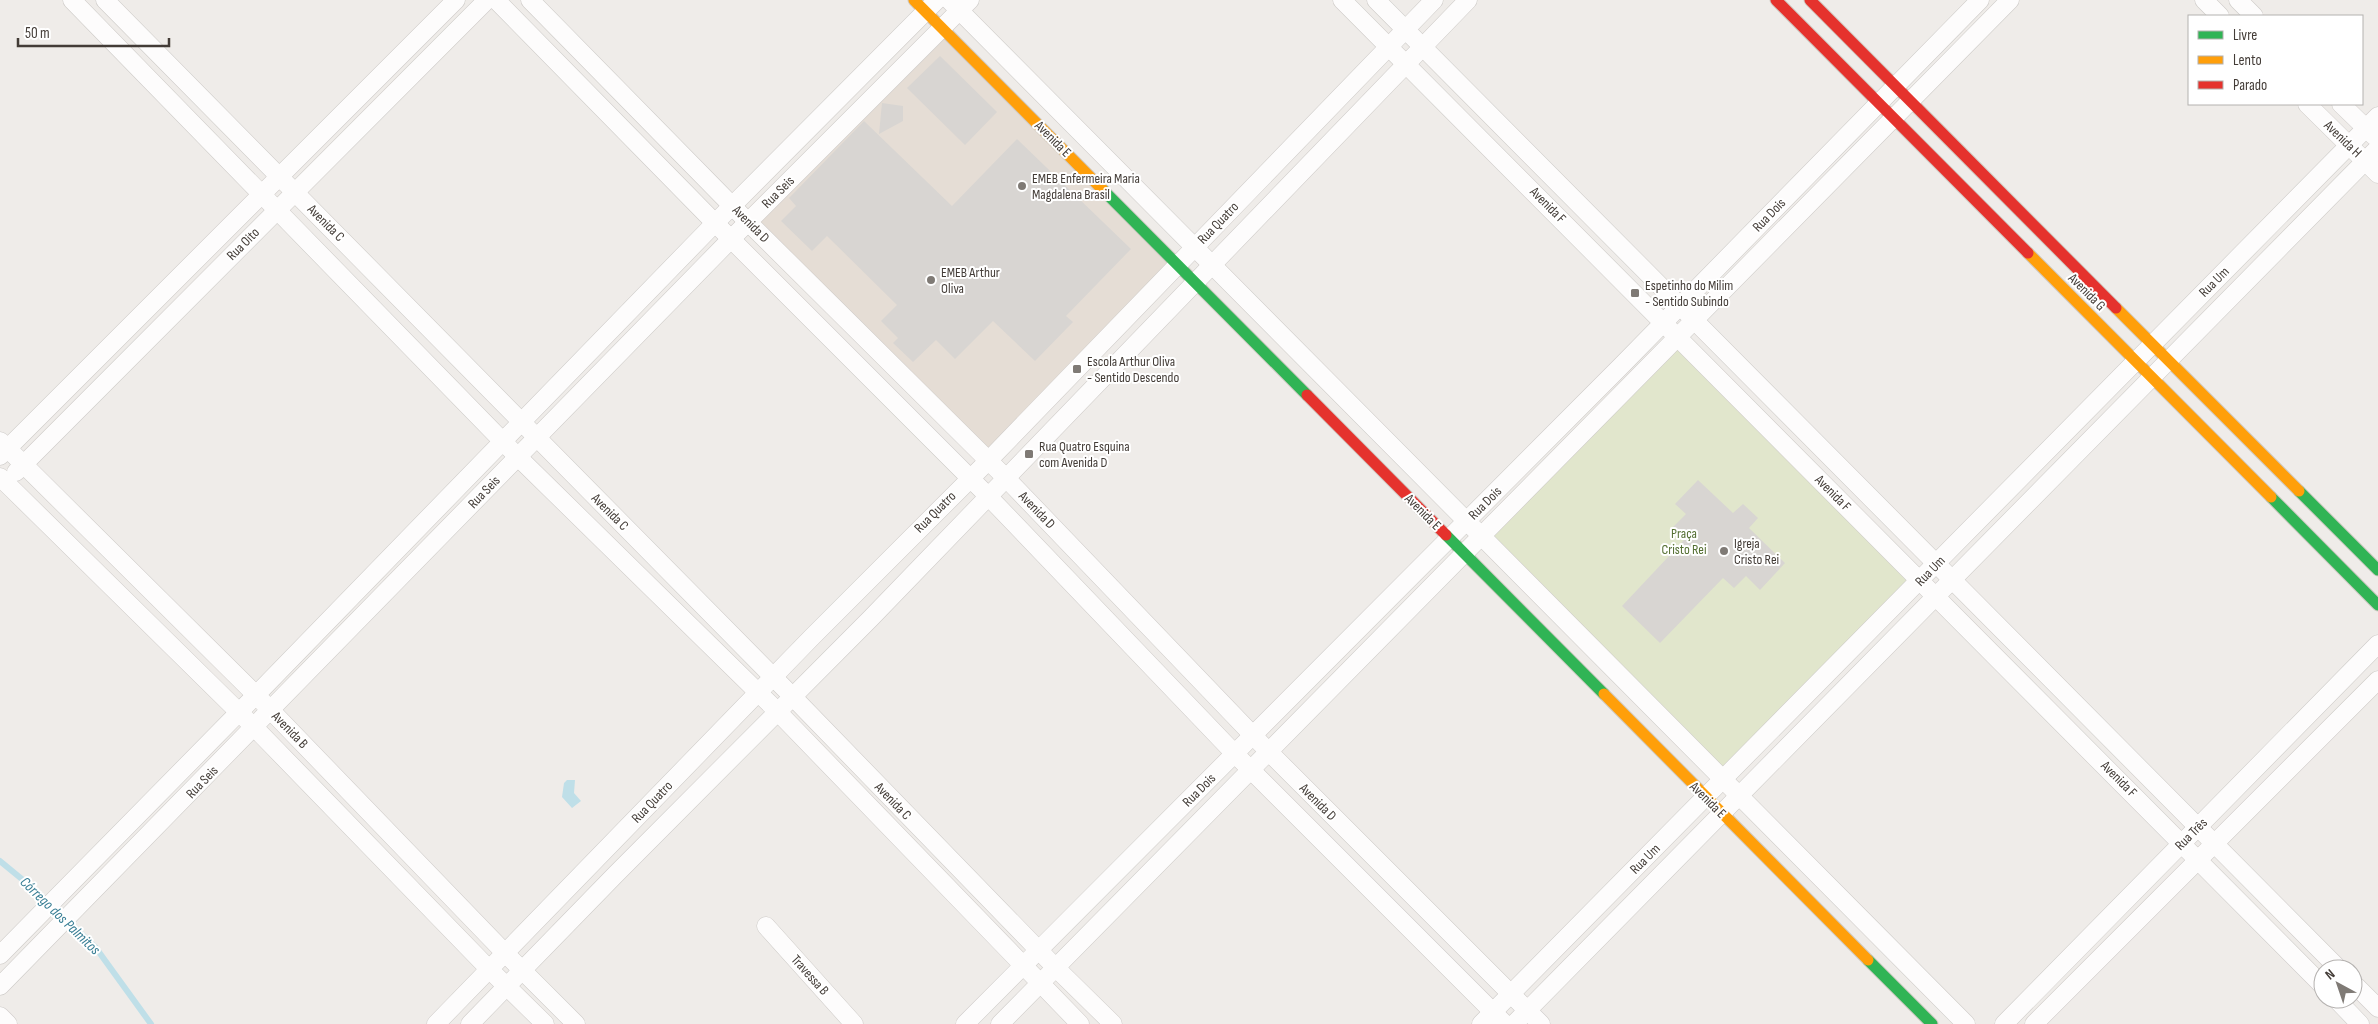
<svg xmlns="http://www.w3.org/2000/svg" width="2378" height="1024" viewBox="0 0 2378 1024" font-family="'Sofia Sans Condensed',sans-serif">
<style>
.education{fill:#e5ddd5}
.green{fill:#e1e6cc}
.water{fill:#bfdfe8}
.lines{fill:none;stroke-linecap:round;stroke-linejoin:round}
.stream{stroke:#bfdfe8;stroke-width:6}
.building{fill:#d8d5d2}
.street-casing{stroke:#cdcac7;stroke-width:19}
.fast-casing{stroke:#cfc9c2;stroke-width:13}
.slow-casing{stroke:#cfc9c2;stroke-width:13}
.jam-casing{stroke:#cfc9c2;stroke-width:13}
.street{stroke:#fdfcfc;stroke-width:18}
.fast{stroke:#30b455;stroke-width:11}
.slow{stroke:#ff9f0a;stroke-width:11}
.jam{stroke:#e5322d;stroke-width:11}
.poi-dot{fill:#7f7a75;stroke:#fff;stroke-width:2}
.labels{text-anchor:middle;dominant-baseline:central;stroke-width:4;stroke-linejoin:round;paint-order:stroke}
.street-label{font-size:14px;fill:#433c37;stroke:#fff}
.poi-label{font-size:14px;fill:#433c37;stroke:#fff;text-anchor:start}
.park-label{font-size:14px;fill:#536e31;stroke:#fff}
.water-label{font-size:15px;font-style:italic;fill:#387e94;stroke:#fff}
</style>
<rect width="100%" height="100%" fill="#efece9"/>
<path class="education" d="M 942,36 L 1173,265 L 987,457 L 761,222 Z"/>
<path class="green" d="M 1678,336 L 1920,581 L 1723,780 L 1482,536 Z"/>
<path class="water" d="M 567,780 L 575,780 L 574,793 L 581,801 L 572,808 L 562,797 L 564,783 Z"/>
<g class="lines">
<path class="stream" d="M 0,861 L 34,889 L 96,948 L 151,1024"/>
</g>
<g class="building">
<path d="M 940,56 L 997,112 L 965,145 L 907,88 Z"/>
<path d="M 882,103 L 903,106 L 903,121 L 879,134 Z"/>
<path d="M 864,121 L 952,206 L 1017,139 L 1131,249 L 1066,316 L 1073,322 L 1035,361 L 993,321 L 955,359 L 936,340 L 913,362 L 893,343 L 898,338 L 881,321 L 897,305 L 827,236 L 812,251 L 781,221 L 796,206 L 789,198 Z"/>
<path d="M 1698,480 L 1733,513 L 1743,504 L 1758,518 L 1749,528 L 1785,563 L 1760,590 L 1746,576 L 1734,588 L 1723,578 L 1660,643 L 1622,606 L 1685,539 L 1673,527 L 1686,514 L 1675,504 Z"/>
</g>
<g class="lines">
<defs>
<g id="street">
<path d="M 72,0 L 518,457 L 777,711 L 1080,1024"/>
<path d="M 105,0 L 792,696 L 1056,968 L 1113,1024"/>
<path d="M 496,0 L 715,223 L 988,496 L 1235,754 L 1505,1024"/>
<path d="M 530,0 L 748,222 L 1006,478 L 1269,752 L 1541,1024"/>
<path d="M 949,0 L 1966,1024"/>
<path d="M 1342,0 L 2323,986"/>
<path d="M 1376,0 L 2339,969"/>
<path d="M 2204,0 L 2220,16"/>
<path d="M 2238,0 L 2254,16"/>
<path d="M 2307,104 L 2378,174"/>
<path d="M 2341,104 L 2374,136"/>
<path d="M 0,441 L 256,695 L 505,953 L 576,1024"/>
<path d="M 0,456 L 456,0"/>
<path d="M 16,472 L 487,0"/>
<path d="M 0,477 L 255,728 L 489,969 L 545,1024"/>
<path d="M 766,926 L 854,1024"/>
<path d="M 0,955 L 256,695 L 715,223 L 937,0"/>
<path d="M 2353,983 L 2378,1008"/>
<path d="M 0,986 L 731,239 L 970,0"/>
<path d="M 2336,999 L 2360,1024"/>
<path d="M 0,1016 L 8,1024"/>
<path d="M 436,1024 L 812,637 L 988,461 L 1434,0"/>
<path d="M 470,1024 L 616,874 L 871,618 L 1468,0"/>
<path d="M 965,1024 L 1621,366 L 1980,0"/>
<path d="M 1000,1024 L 2010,0"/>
<path d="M 1481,1024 L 2378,116"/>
<path d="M 1514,1024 L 2378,148"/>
<path d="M 2004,1024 L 2378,644"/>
<path d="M 2034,1024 L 2378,680"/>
</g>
<g id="fast">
<path d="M 1103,190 L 1307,395"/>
<path d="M 2299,491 L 2378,570"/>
<path d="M 2271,497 L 2378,605"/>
<path d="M 1446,535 L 1604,694"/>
<path d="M 1868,960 L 1932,1024"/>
</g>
<g id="slow">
<path d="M 914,0 L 1103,190"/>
<path d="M 2028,253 L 2271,497"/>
<path d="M 2116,308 L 2299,491"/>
<path d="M 1604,694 L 1868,960"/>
</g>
<g id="jam">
<path d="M 1776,0 L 2028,253"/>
<path d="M 1810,0 L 2116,308"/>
<path d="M 1307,395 L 1446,535"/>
</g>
</defs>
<use href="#street" class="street-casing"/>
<use href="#fast" class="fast-casing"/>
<use href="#slow" class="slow-casing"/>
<use href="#jam" class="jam-casing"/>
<use href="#street" class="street"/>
<use href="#fast" class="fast"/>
<use href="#slow" class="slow"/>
<use href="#jam" class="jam"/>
</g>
<g class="poi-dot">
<circle cx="1022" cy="186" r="5"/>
<circle cx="931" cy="280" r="5"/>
<rect x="1630" y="288" width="10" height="10" rx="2.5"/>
<rect x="1072" y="364" width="10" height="10" rx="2.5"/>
<rect x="1024" y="449" width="10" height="10" rx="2.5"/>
<circle cx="1724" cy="551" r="5"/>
</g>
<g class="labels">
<g class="street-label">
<text transform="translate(1053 139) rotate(45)">Avenida E</text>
<text transform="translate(2343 139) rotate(44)">Avenida H</text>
<text transform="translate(778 192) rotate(-45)">Rua Seis</text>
<text transform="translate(1548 205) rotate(45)">Avenida F</text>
<text transform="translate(1769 215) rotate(-46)">Rua Dois</text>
<text transform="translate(326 223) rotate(45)">Avenida C</text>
<text transform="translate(1218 223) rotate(-46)">Rua Quatro</text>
<text transform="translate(751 224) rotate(45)">Avenida D</text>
<text transform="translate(243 244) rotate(-45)">Rua Oito</text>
<text transform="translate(2214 282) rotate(-45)">Rua Um</text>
<text transform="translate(2087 292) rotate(45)">Avenida G</text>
<text transform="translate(484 492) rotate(-46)">Rua Seis</text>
<text transform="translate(1833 493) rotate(45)">Avenida F</text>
<text transform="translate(1485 503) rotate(-45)">Rua Dois</text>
<text transform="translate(1037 510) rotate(46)">Avenida D</text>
<text transform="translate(610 512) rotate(45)">Avenida C</text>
<text transform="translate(935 512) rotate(-45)">Rua Quatro</text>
<text transform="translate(1423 512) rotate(45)">Avenida E</text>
<text transform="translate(1930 571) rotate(-46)">Rua Um</text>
<text transform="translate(290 730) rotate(46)">Avenida B</text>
<text transform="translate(2119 779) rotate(45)">Avenida F</text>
<text transform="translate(202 782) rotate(-46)">Rua Seis</text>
<text transform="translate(1199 790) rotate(-45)">Rua Dois</text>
<text transform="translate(1708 800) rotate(45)">Avenida E</text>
<text transform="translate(893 801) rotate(46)">Avenida C</text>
<text transform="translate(652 802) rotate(-46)">Rua Quatro</text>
<text transform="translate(1318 802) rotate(45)">Avenida D</text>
<text transform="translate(2191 834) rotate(-45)">Rua Três</text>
<text transform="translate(1645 859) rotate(-45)">Rua Um</text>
<text transform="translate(810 975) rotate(48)">Travessa B</text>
</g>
<g class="poi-label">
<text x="1032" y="178">EMEB Enfermeira Maria<tspan x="1032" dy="16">Magdalena Brasil</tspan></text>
<text x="941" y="272">EMEB Arthur<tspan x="941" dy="16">Oliva</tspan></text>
<text x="1645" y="285">Espetinho do Milim<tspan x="1645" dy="16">- Sentido Subindo</tspan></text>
<text x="1087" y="361">Escola Arthur Oliva<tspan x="1087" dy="16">- Sentido Descendo</tspan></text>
<text x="1039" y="446">Rua Quatro Esquina<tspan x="1039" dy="16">com Avenida D</tspan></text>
<text x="1734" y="543">Igreja<tspan x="1734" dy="16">Cristo Rei</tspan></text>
</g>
<g class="park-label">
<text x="1684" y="533">Praça<tspan x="1684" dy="16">Cristo Rei</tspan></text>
</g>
<g class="water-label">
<text transform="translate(60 916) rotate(44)">Córrego dos Palmitos</text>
</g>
</g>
<rect x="2188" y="15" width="175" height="90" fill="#ffffff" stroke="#b4b1af"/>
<rect x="2198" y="31" width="25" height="8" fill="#30b455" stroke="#b4b1af"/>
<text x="2233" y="40" font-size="15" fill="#433c37">Livre</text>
<rect x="2198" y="56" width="25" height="8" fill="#ff9f0a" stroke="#b4b1af"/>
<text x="2233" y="65" font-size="15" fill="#433c37">Lento</text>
<rect x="2198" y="81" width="25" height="8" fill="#e5322d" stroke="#b4b1af"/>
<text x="2233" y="90" font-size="15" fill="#433c37">Parado</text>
<g transform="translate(2338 984) rotate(320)"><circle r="24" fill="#ffffff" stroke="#b4b1af"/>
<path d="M0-4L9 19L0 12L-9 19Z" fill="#7f7a75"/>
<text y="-8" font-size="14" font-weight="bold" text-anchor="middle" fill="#433c37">N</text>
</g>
<path d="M18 38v8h151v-8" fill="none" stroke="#433c37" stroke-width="2.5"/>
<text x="25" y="38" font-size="15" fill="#433c37" stroke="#ffffff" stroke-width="4" paint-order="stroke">50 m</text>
</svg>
